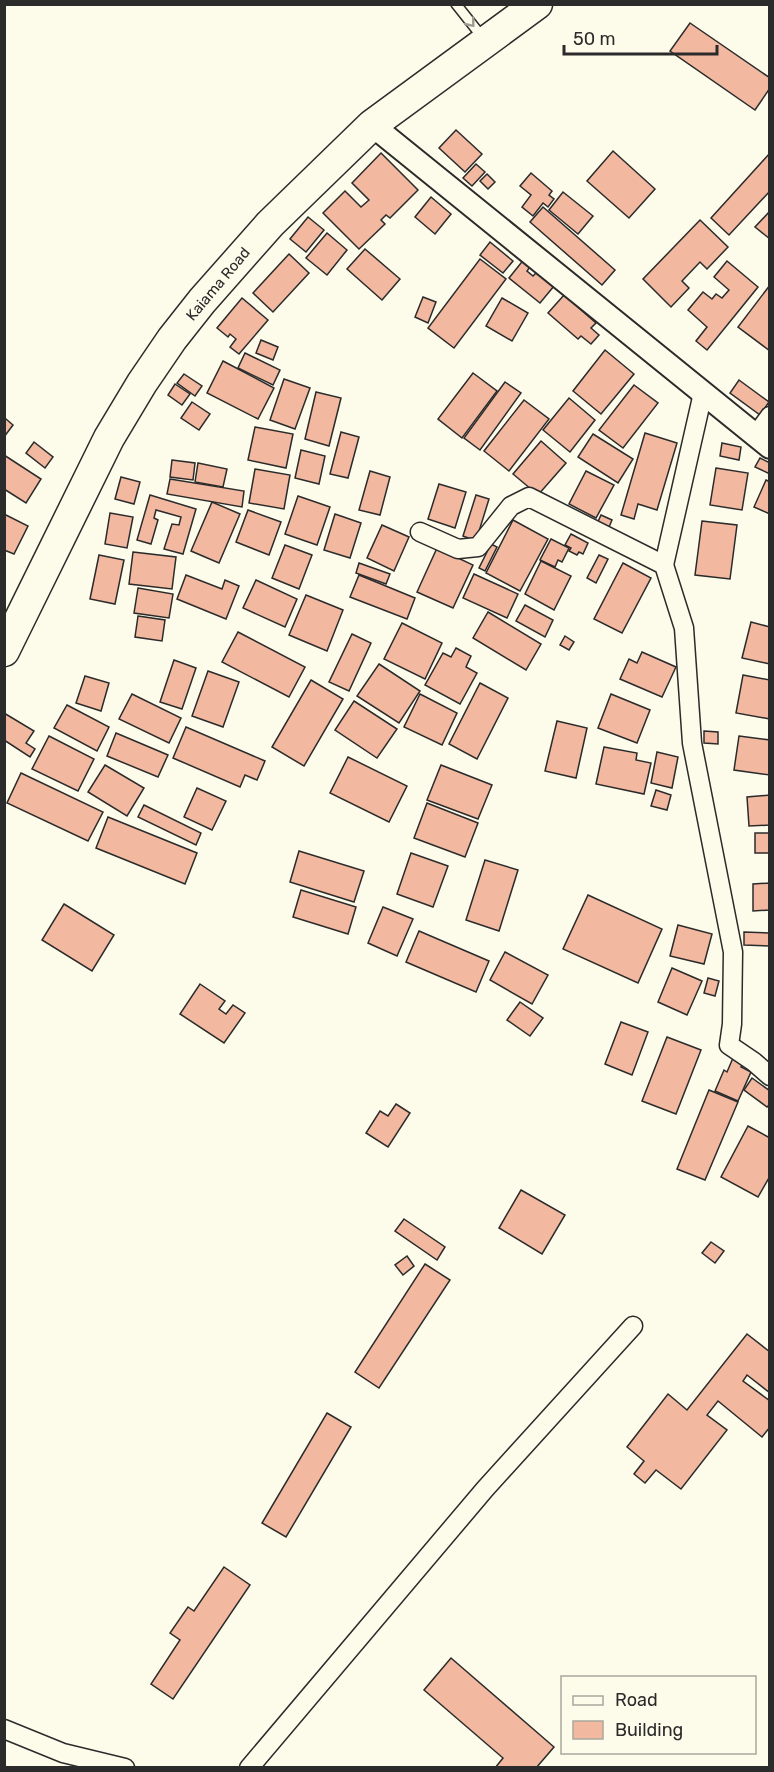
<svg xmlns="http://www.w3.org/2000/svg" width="774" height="1772" viewBox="0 0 774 1772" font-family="Rubik,sans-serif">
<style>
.building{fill:#f2b8a0;stroke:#2b2b2b;stroke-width:1.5}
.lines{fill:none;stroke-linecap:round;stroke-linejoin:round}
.service-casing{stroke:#2b2b2b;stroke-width:12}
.minor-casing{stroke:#2b2b2b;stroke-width:21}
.tertiary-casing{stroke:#2b2b2b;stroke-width:26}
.trunk-casing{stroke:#2b2b2b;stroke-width:33}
.service{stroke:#fdfbea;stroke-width:9}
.minor{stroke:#fdfbea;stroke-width:18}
.tertiary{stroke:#fdfbea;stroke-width:22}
.trunk{stroke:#fdfbea;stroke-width:30}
.oneway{stroke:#9e9d94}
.labels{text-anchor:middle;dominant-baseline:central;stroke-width:4.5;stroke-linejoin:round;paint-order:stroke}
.street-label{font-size:15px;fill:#2b2b2b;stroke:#fdfbea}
</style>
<rect width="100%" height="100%" fill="#fdfbea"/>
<g class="building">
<path d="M 690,23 L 770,78 L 770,88 L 755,110 L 670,51 Z"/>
<path d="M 456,130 L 482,154 L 465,172 L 439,148 Z"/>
<path d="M 613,151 L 655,189 L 629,218 L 587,181 Z"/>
<path d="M 381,153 L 418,190 L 390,218 L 386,215 L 381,220 L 385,224 L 359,249 L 323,213 L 345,191 L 361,207 L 369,200 L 352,183 Z"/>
<path d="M 770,153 L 770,191 L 729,235 L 711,218 Z"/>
<path d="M 476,164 L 485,172 L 472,186 L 463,178 Z"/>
<path d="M 531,173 L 552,191 L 549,195 L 554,199 L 548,207 L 543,203 L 533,216 L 522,207 L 531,195 L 520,186 Z"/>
<path d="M 487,174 L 495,182 L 488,189 L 480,181 Z"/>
<path d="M 563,192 L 593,216 L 578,234 L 549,210 Z"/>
<path d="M 431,197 L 451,214 L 435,234 L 415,217 Z"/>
<path d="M 543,207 L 615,270 L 602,285 L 530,222 Z"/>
<path d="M 770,211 L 770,239 L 755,227 Z"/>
<path d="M 308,217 L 324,230 L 306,252 L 290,239 Z"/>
<path d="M 700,220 L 728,247 L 707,269 L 700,262 L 682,281 L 689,288 L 671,307 L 643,279 Z"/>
<path d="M 327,233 L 347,250 L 327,275 L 306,258 Z"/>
<path d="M 490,242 L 513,261 L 503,273 L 480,255 Z"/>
<path d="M 365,249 L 400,279 L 382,300 L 347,269 Z"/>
<path d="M 289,254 L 309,273 L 273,312 L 253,293 Z"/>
<path d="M 525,258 L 532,264 L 527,271 L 533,276 L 537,272 L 554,286 L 540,303 L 509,278 Z"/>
<path d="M 480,259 L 506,279 L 454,348 L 428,328 Z"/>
<path d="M 727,261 L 758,287 L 707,350 L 696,341 L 707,327 L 688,310 L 703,292 L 712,299 L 716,294 L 722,298 L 729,290 L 714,277 Z"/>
<path d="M 770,285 L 770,351 L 738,327 Z"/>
<path d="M 564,295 L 596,323 L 591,328 L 599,335 L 591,344 L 581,336 L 578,339 L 548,313 Z"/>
<path d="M 423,297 L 436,302 L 428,323 L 415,317 Z"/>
<path d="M 242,298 L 268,320 L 239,354 L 230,347 L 236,339 L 230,334 L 228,337 L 217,328 Z"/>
<path d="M 502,298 L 528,313 L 512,341 L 486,326 Z"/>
<path d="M 261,340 L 278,347 L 273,360 L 256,353 Z"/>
<path d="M 605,350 L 634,374 L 601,414 L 573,391 Z"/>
<path d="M 245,353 L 280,370 L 273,385 L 238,368 Z"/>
<path d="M 223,361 L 274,388 L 258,419 L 207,393 Z"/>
<path d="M 473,373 L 497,391 L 462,438 L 438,419 Z"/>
<path d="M 184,374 L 202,386 L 195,396 L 177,383 Z"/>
<path d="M 284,379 L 310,388 L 295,429 L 270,420 Z"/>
<path d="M 739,380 L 769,402 L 760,415 L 730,393 Z"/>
<path d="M 505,382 L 521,393 L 480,450 L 464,438 Z"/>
<path d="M 175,384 L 190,394 L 182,405 L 168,395 Z"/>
<path d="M 634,385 L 658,403 L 623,448 L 599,430 Z"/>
<path d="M 316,392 L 341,398 L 329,446 L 305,439 Z"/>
<path d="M 569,398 L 595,420 L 570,452 L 543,430 Z"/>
<path d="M 524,400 L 549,419 L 509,471 L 484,451 Z"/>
<path d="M 192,402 L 210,414 L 199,430 L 181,418 Z"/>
<path d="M 6,419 L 13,425 L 4,437 L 4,420 Z"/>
<path d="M 255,427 L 293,434 L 286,468 L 248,460 Z"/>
<path d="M 341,432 L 359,437 L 348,478 L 330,474 Z"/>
<path d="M 645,433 L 677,443 L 657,510 L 638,504 L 634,519 L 621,515 Z"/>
<path d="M 593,434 L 633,459 L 618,483 L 578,457 Z"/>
<path d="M 541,441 L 566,463 L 538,495 L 513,474 Z"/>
<path d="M 34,442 L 53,457 L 45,468 L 26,453 Z"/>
<path d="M 722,443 L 741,447 L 739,460 L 720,456 Z"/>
<path d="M 301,450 L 325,456 L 319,484 L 295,478 Z"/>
<path d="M 4,455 L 41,479 L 26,503 L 4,489 Z"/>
<path d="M 760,458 L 770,463 L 770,474 L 755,467 Z"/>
<path d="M 172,460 L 195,463 L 193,480 L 170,477 Z"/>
<path d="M 198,463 L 227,469 L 223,487 L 195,482 Z"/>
<path d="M 716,468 L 748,473 L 742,510 L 710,505 Z"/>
<path d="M 255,469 L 290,475 L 284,509 L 249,503 Z"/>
<path d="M 370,471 L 390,477 L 380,515 L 359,510 Z"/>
<path d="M 586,471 L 614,485 L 596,518 L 569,504 Z"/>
<path d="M 121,477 L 140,482 L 134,504 L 115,499 Z"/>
<path d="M 170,479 L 244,491 L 242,507 L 167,494 Z"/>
<path d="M 766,480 L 770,482 L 770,514 L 754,507 Z"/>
<path d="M 439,484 L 466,492 L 455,528 L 428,519 Z"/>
<path d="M 150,495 L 196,509 L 183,554 L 164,549 L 172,524 L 179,525 L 181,517 L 156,510 L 154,518 L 158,520 L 151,544 L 137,540 Z"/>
<path d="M 476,495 L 489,499 L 476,541 L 463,536 Z"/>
<path d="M 298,496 L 330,507 L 317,545 L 285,534 Z"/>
<path d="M 212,502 L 240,514 L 219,563 L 191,551 Z"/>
<path d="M 248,510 L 281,522 L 269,555 L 236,542 Z"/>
<path d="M 110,513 L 133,517 L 127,548 L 105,544 Z"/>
<path d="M 4,514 L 28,526 L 14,554 L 4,550 Z"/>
<path d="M 335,514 L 361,523 L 350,558 L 324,550 Z"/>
<path d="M 601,515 L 612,520 L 607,532 L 596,526 Z"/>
<path d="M 513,520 L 548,539 L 520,591 L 486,573 Z"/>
<path d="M 702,521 L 737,525 L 730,579 L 695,575 Z"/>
<path d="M 382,525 L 409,537 L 394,571 L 367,558 Z"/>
<path d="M 571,534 L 588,543 L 583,554 L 579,552 L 577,555 L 569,551 L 571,548 L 565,545 Z"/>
<path d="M 551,539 L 569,548 L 562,562 L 558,560 L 555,567 L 540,560 Z"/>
<path d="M 491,544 L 497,547 L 485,571 L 479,568 Z"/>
<path d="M 285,545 L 312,555 L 299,589 L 272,578 Z"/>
<path d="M 437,548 L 473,565 L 453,608 L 417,592 Z"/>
<path d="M 133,552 L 176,557 L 172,589 L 129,584 Z"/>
<path d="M 99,555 L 124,560 L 115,604 L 90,599 Z"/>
<path d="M 599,555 L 608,559 L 596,583 L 587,578 Z"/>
<path d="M 541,561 L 571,576 L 554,610 L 525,594 Z"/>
<path d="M 359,563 L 390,574 L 386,584 L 356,573 Z"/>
<path d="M 623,563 L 651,578 L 622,633 L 594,619 Z"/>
<path d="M 474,574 L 518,594 L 507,618 L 463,598 Z"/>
<path d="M 186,575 L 222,589 L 225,580 L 239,586 L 226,619 L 177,599 Z"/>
<path d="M 359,575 L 415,598 L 407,619 L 350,597 Z"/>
<path d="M 256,580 L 297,599 L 285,627 L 243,608 Z"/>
<path d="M 138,588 L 173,594 L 169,618 L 134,613 Z"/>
<path d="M 306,595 L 343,610 L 327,651 L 289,635 Z"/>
<path d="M 525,605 L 553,620 L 545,637 L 516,621 Z"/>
<path d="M 488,612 L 541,644 L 526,670 L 473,638 Z"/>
<path d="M 138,616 L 165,620 L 162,641 L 135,637 Z"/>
<path d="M 751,622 L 770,627 L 770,664 L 742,658 Z"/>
<path d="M 402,623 L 442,643 L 425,679 L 384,659 Z"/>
<path d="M 238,632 L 305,667 L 289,697 L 222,662 Z"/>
<path d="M 352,634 L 371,643 L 349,691 L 329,682 Z"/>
<path d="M 565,636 L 574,642 L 569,650 L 560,645 Z"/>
<path d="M 456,648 L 471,656 L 466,667 L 477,673 L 460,704 L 425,685 L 443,653 L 451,657 Z"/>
<path d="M 642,652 L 676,667 L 662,697 L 620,679 L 629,659 L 637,663 Z"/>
<path d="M 174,660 L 196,668 L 182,709 L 160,702 Z"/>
<path d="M 379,664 L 420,691 L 399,723 L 357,696 Z"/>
<path d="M 208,671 L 239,682 L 223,727 L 192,716 Z"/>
<path d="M 743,675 L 770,680 L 770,719 L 736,713 Z"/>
<path d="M 85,676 L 109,683 L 101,711 L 76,703 Z"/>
<path d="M 311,680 L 343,699 L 304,766 L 272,747 Z"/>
<path d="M 480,683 L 508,698 L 477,759 L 449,744 Z"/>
<path d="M 132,694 L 181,718 L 169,743 L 119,719 Z"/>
<path d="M 420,694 L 457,713 L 442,745 L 404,727 Z"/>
<path d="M 611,694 L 650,710 L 637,743 L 598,728 Z"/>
<path d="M 354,701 L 397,729 L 377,758 L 335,730 Z"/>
<path d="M 67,705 L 109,727 L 97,751 L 54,728 Z"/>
<path d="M 4,713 L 34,731 L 26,743 L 35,749 L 30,757 L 4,740 Z"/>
<path d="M 557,721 L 587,728 L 576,778 L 545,771 Z"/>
<path d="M 186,727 L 265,761 L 257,780 L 245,775 L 240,787 L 173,758 Z"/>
<path d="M 704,731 L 718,732 L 718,744 L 704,743 Z"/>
<path d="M 116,733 L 168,755 L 158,777 L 107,756 Z"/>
<path d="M 49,736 L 94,759 L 78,791 L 32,769 Z"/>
<path d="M 739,736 L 770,740 L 770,775 L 734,770 Z"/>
<path d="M 604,747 L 637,753 L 636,760 L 651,763 L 644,794 L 596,784 Z"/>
<path d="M 657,752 L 678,757 L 672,788 L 651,783 Z"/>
<path d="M 348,757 L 407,786 L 389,822 L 330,793 Z"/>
<path d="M 105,765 L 144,788 L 127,816 L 88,792 Z"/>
<path d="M 441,765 L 492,785 L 478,819 L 427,800 Z"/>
<path d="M 21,773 L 103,812 L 88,841 L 7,803 Z"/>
<path d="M 197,788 L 226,801 L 212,830 L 184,817 Z"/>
<path d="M 656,790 L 671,795 L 667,810 L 651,806 Z"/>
<path d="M 770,795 L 770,825 L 749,826 L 747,797 Z"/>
<path d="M 427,803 L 478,823 L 465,857 L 414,838 Z"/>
<path d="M 144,805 L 201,833 L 196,845 L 138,817 Z"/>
<path d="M 108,817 L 197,853 L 185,884 L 96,848 Z"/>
<rect x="755" y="833" width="15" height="20"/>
<path d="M 299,851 L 364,871 L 354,902 L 290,882 Z"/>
<path d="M 411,853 L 448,866 L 433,907 L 397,894 Z"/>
<path d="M 485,860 L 518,870 L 499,931 L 466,920 Z"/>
<path d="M 770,883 L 770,910 L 753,911 L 753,884 Z"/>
<path d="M 301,890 L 356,907 L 348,934 L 293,917 Z"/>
<path d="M 588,895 L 662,929 L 638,983 L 563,949 Z"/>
<path d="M 64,904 L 114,935 L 92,971 L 42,940 Z"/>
<path d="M 383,907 L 413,919 L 397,956 L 368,943 Z"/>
<path d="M 678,925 L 712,934 L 704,964 L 670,956 Z"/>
<path d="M 419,931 L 489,961 L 476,992 L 406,962 Z"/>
<path d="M 744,932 L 770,933 L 770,946 L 744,945 Z"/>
<path d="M 505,952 L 548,975 L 532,1004 L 490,980 Z"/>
<path d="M 672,968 L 702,981 L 687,1015 L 658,1002 Z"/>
<path d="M 708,978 L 719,981 L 715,996 L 704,993 Z"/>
<path d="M 200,984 L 225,1001 L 219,1009 L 226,1014 L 233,1005 L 245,1013 L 224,1043 L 180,1014 Z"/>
<path d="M 520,1002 L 543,1018 L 530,1036 L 507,1020 Z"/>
<path d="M 621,1022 L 648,1032 L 632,1075 L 605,1064 Z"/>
<path d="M 667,1037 L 701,1050 L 676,1114 L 642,1101 Z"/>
<path d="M 733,1058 L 743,1063 L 741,1067 L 751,1072 L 738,1101 L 715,1091 L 724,1070 L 727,1072 Z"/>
<path d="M 752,1078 L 770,1091 L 770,1104 L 767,1107 L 744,1090 Z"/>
<path d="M 709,1090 L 738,1102 L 705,1180 L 677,1169 Z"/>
<path d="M 396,1104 L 410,1113 L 388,1147 L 366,1133 L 380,1111 L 388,1116 Z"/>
<path d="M 748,1126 L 770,1138 L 770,1176 L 758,1197 L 721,1177 Z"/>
<path d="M 521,1190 L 565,1215 L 542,1254 L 499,1228 Z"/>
<path d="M 404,1219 L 445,1247 L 437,1260 L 395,1231 Z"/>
<path d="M 711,1242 L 724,1251 L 715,1263 L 702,1253 Z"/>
<path d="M 407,1256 L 414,1266 L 403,1275 L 395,1265 Z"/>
<path d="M 425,1264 L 450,1280 L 379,1388 L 355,1372 Z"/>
<path d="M 747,1334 L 770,1352 L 770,1393 L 747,1375 L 743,1381 L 770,1401 L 770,1427 L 762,1437 L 718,1401 L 707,1415 L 727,1430 L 681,1489 L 656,1470 L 645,1483 L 634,1474 L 644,1461 L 627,1447 L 668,1394 L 687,1410 Z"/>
<path d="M 327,1413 L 351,1427 L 286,1537 L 262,1523 Z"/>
<path d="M 224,1567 L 250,1585 L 173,1699 L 151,1684 L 180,1640 L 170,1633 L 188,1607 L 194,1611 Z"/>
<path d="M 451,1658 L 554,1747 L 536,1768 L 495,1768 L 503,1758 L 424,1690 Z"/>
</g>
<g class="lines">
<defs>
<path id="service" d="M 456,4 L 483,38"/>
<g id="minor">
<path d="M 756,435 L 770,416"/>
<path d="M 420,532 L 458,549 L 478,547 L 511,506 L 529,497 L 664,565 L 684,628 L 692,743 L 733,952 L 732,1024 L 729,1045 L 754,1062 L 770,1076"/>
<path d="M 664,565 L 703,393"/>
<path d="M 4,1729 L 63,1753 L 125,1768"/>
<path d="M 249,1768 L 485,1489 L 633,1326"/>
</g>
<path id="tertiary" d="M 372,125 L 770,447"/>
<path id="trunk" d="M 4,651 L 109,438 L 142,383 L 172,339 L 202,301 L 270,224 L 372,125 L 537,4"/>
</defs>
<use href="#service" class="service-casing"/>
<use href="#minor" class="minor-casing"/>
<use href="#tertiary" class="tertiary-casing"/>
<use href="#trunk" class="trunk-casing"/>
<use href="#service" class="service"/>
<use href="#minor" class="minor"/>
<use href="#tertiary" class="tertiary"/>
<use href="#trunk" class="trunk"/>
</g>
<defs><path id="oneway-chevron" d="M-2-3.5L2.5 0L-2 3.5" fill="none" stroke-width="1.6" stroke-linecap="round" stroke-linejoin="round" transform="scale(1.5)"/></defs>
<use class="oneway" href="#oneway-chevron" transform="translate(471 23) rotate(51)"/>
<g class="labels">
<g class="street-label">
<text transform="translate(218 284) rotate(-50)">Kaiama Road</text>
</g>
</g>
<rect width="774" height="1772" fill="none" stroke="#2b2b2b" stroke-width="12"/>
<rect x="561" y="1676" width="195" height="78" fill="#fdfbea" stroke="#a9a89e" stroke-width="1.5"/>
<rect x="573" y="1696" width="30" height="9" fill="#fdfbea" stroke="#a9a89e" stroke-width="1.5"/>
<text x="615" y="1706" font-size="18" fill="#2b2b2b">Road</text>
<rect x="573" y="1721" width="30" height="18" fill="#f2b8a0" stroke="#a9a89e" stroke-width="1.5"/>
<text x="615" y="1736" font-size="18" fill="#2b2b2b">Building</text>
<path d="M564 45v9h153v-9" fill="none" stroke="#2b2b2b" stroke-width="3"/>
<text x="573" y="45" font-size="18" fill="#2b2b2b" stroke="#fdfbea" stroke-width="4.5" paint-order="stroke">50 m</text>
</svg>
